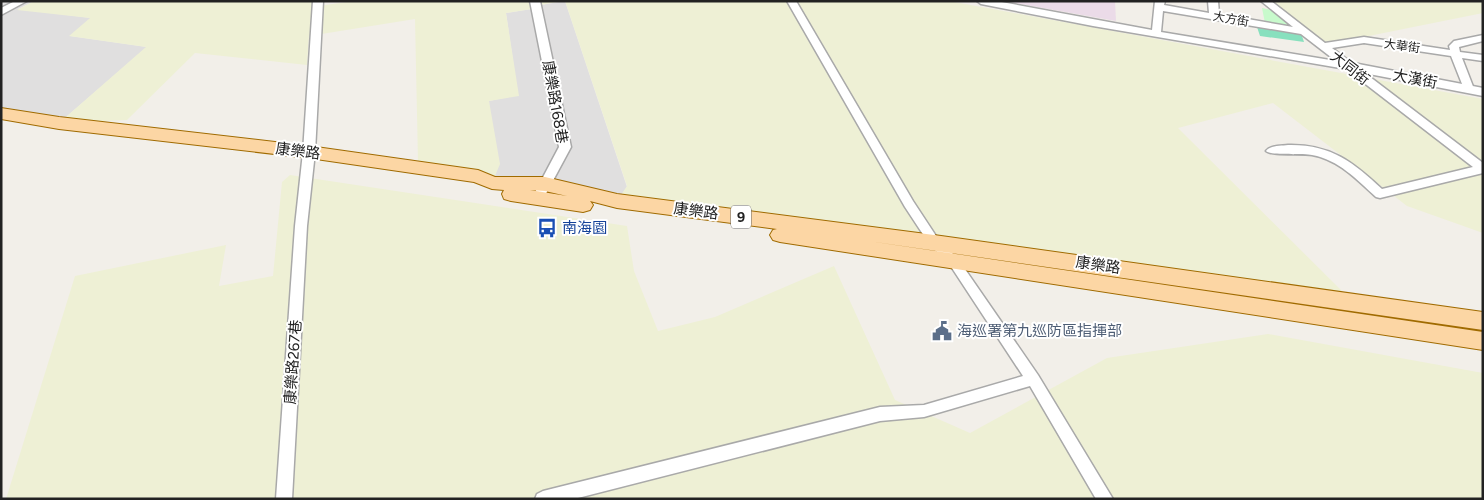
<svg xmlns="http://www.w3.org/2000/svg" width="1484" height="500" viewBox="0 0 1484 500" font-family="Figtree,'Noto Sans TC',sans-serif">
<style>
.residential{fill:#e0dfdf}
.industrial{fill:#ebdbe8}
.farmland{fill:#eef0d5}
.park{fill:#c8facc}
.pitch{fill:#88e0be}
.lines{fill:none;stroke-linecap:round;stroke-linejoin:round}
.minor-casing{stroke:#a9a9a9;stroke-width:3}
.tertiary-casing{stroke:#a9a9a9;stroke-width:3}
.primary-casing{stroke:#a06b00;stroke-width:2}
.minor{fill:#fff;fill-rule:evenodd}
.tertiary{fill:#fff;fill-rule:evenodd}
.primary{fill:#fcd6a4;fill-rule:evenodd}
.labels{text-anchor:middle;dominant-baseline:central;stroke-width:4;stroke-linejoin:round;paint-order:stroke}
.far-street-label{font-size:12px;fill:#222;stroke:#fff}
.shield{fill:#fff;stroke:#646464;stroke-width:1}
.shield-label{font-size:14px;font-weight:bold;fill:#222}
.street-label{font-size:15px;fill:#222;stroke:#fff}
.transit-label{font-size:15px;fill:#164399;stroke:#fff;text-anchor:start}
.service-label{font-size:15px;fill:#4e5e75;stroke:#fff;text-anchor:start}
</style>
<rect width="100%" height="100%" fill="#f2efe9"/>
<g class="residential">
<path d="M 1,1 L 34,1 L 18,9 L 91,18 L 70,36 L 147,47 L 59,123 L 1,113 Z"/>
<path d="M 565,1 L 627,187 L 617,201 L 492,183 L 489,101 L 518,95 L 506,13 L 538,8 L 541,5 Z"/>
</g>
<path class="industrial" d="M 1003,1 L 1115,1 L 1116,21 Z"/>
<g class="farmland">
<path d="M 34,1 L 312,1 L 312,7 L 353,1 L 561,1 L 541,5 L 538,8 L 506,13 L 519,96 L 489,101 L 500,164 L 492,183 L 418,162 L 415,19 L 309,36 L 307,65 L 195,53 L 127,120 L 59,123 L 146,47 L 69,36 L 90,18 L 17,10 Z"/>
<path d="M 565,1 L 949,1 L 1483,99 L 1483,233 L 1407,206 L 1273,103 L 1178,128 L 1345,294 L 617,201 L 627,186 Z"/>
<path d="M 1269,1 L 1483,1 L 1483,13 L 1324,45 Z"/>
<path d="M 290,175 L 627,226 L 634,271 L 658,331 L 715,317 L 834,266 L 895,400 L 970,433 L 1107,358 L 1268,334 L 1483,373 L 1483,499 L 6,499 L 75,276 L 226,245 L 219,286 L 273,276 L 282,182 Z"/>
</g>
<path class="park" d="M 1262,8 L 1272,10 L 1294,28 L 1265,23 Z"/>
<path class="pitch" d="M 1257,27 L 1301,33 L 1304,42 L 1260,36 Z"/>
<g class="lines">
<defs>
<g id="minor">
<path d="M 15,1 L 27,1 L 1,15 L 1,8 Z"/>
<path d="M 313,1 L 323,1 L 315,152 L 307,226 L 292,499 L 276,499 L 295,226 L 303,152 Z"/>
<path d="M 530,1 L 540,1 L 571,147 L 542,201 L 538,202 L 532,198 L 559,147 Z"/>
<path d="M 787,1 L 796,1 L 913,201 L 938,239 L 958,259 L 1038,375 L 1113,499 L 1096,499 L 1030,386 L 924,417 L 880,421 L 574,499 L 535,499 L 537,494 L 543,491 L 880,407 L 924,405 L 1023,376 L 950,265 L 930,245 L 905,207 Z"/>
<path d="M 977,1 L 996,1 L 1152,30 L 1155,1 L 1165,1 L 1164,5 L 1209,13 L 1208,1 L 1218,1 L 1219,14 L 1293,27 L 1261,1 L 1271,1 L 1325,43 L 1364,37 L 1450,50 L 1449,46 L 1454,41 L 1483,35 L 1483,41 L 1459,47 L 1460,52 L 1483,55 L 1483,61 L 1462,58 L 1474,89 L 1469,92 L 1464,89 L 1451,56 L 1364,43 L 1332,48 L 1483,163 L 1483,173 L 1380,198 L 1376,197 C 1356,179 1339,160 1312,155 C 1302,153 1271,156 1266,151 C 1271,145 1281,146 1288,145 C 1331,144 1353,162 1382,189 L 1473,167 L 1346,69 L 1093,26 L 981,4 ZM 1163,11 L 1301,34 L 1336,61 L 1161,32 Z"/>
</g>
<path id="tertiary" d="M 1348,62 L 1483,88 L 1483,96 L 1343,69 L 1341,66 Z"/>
<path id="primary" d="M 1,108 L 59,117 L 309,146 L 478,170 L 495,177 L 545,177 L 617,194 L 934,235 L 1483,312 L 1483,330 L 868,241 L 1483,332 L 1483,350 L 780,242 L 773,240 L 770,235 L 773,230 L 777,229 L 617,208 L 590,201 L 593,205 L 590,210 L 583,212 L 511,201 L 504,199 L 502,194 L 504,190 L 492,189 L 474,182 L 309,158 L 59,129 L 1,119 ZM 530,190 L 545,191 L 567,196 Z"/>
</defs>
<use href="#minor" class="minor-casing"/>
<use href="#tertiary" class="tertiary-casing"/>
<use href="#primary" class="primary-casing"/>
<use href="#minor" class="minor"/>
<use href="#tertiary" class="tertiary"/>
<use href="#primary" class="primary"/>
</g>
<defs>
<symbol id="bus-bare" viewBox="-9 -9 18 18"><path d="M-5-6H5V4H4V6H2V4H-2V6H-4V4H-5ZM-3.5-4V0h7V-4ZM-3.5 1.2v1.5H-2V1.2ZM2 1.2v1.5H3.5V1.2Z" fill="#1a4fb4" stroke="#fff" stroke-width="2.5" paint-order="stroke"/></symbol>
<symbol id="civic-bare" viewBox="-9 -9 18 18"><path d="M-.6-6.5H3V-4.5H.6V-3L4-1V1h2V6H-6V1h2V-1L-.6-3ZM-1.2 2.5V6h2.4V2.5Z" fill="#5c6f8a" stroke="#fff" stroke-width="2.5" paint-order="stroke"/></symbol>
</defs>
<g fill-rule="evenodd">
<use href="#bus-bare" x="533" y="214" width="28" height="28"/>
<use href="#civic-bare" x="928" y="317" width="28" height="28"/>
</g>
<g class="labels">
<g class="far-street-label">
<text transform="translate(1231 19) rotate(10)">大方街</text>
<text transform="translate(1402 46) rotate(8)">大華街</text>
</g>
<rect class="shield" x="731" y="205.5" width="20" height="23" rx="4"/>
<g class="shield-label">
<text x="741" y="217">9</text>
</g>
<g class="street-label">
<text transform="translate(1350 68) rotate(38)">大同街</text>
<text transform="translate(1415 79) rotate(11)">大漢街</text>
<text transform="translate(555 102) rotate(80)">康樂路168巷</text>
<text transform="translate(298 151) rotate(7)">康樂路</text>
<text transform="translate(696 211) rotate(7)">康樂路</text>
<text transform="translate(1098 265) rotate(8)">康樂路</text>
<text transform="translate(293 362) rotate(-86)">康樂路267巷</text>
</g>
<g class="transit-label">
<text x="562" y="228">南海園</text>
</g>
<g class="service-label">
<text x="957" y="331">海巡署第九巡防區指揮部</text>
</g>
</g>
<rect width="1484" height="500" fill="none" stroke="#222222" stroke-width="5"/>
</svg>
